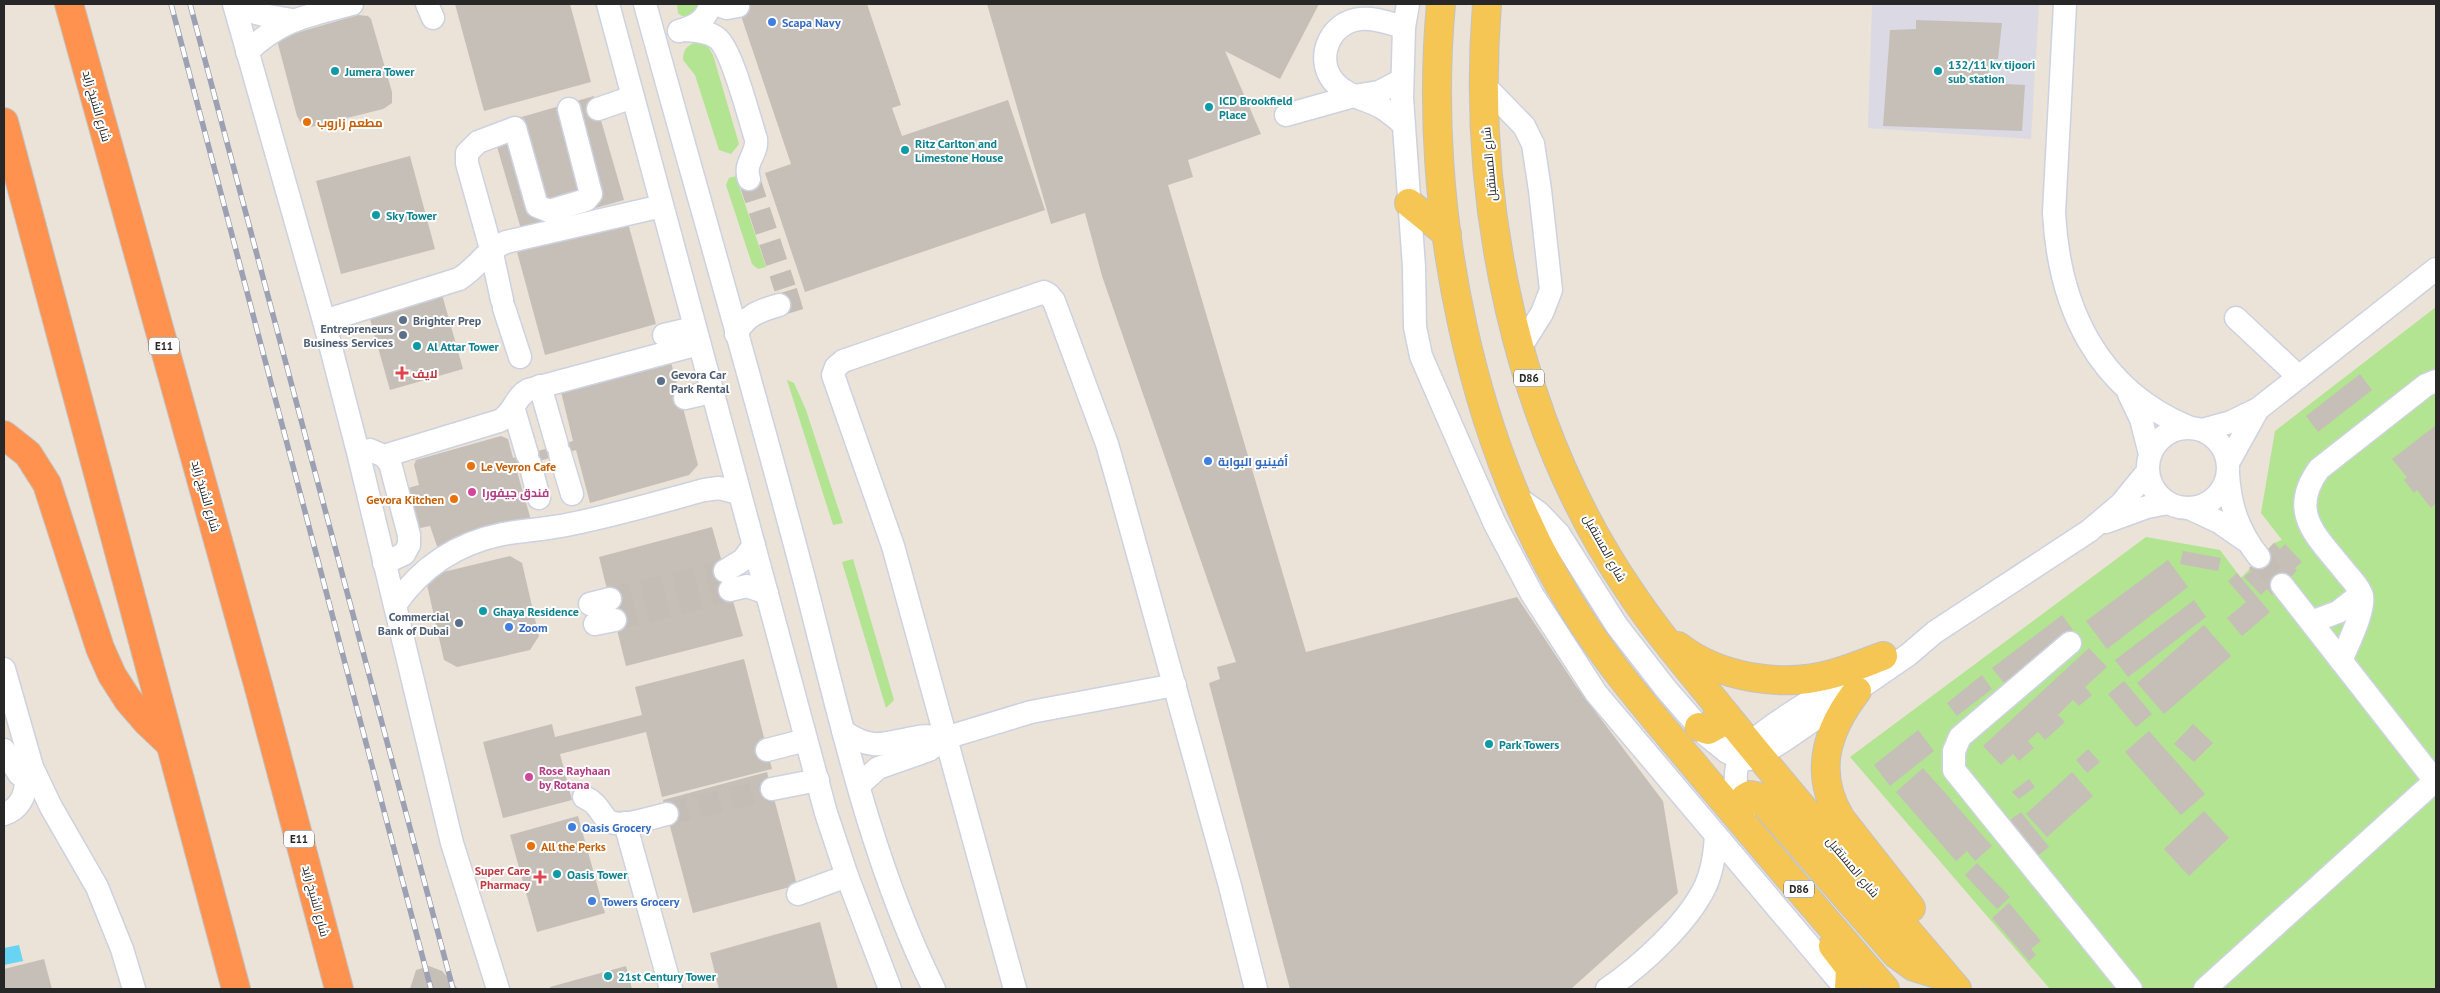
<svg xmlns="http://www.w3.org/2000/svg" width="2440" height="993" viewBox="0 0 2440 993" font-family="'PT Sans',Cairo,sans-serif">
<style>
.industrial{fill:#dbd9e3}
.green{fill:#b2e492}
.water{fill:#66d4f2}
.building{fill:#c6bfb8}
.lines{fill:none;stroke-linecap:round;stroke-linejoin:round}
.minor-tunnel{stroke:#c4bdb5;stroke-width:22;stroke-dasharray:22 11;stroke-linecap:butt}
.minor-casing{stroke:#cdd2e1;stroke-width:25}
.major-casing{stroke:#c3c3c3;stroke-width:30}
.highway-casing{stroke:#c3c3c3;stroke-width:30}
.minor{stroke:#fff;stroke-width:22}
.major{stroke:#f5c653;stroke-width:28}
.highway{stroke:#ff924f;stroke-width:28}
.rail-casing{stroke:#9ba0b3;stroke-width:5.5}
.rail{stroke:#fff;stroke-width:4;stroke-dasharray:11;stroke-linecap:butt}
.shop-dot{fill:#3f7fe0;stroke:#fff;stroke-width:2}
.culture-dot{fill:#0f9aa8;stroke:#fff;stroke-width:2}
.food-dot{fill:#e8710a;stroke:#fff;stroke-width:2}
.service-dot{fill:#5c6f8a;stroke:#fff;stroke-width:2}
.health-dot{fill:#e0444e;stroke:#fff;stroke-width:2}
.hotel-dot{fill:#d1479c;stroke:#fff;stroke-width:2}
.labels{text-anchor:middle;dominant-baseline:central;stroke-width:4;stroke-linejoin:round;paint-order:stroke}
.shield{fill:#fff;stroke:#686868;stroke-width:1}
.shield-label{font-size:11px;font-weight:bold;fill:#272727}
.shop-label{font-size:12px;font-weight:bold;fill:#366cbe;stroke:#fff;text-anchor:start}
.culture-label{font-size:12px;font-weight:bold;fill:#0d838f;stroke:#fff;text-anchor:start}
.street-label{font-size:12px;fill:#272727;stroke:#fff}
.food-label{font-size:12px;font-weight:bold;fill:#c56008;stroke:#fff;text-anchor:start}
.service-label{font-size:12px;font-weight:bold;fill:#4e5e75;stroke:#fff;text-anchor:start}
.health-label{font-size:12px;font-weight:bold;fill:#be3a42;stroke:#fff;text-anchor:start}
.hotel-label{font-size:12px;font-weight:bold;fill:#b23c85;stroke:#fff;text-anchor:start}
</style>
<rect width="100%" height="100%" fill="#ebe2d8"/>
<path class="industrial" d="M 1872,4 L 2039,4 L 2031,139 L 1868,128 Z"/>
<g class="green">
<path d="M 677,4 L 699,4 L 698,10 L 691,17 L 682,16 L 678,13 Z"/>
<path d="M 702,41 L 707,45 L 713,55 L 739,144 L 731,154 L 719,150 L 695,75 L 683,60 C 683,47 690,43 702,41 Z"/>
<path d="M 736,176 L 738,183 L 766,267 L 758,269 L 752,264 L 726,185 L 729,178 Z"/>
<path d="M 2436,307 L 2436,989 L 2050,989 L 1850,757 L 2146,537 L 2220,550 L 2241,578 L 2274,543 L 2282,540 L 2261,513 L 2275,431 Z"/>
<path d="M 787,380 L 794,383 L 806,410 L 843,523 L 833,525 Z"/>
<path d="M 853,559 L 894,700 L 886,708 L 842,562 Z"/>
</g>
<path class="water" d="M 19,945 L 23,961 L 4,965 L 4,948 Z"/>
<g class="building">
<path d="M 455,4 L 570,4 L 591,82 L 484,111 Z"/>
<path d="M 737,4 L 867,4 L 901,105 L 892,108 L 902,136 L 1008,100 L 1045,210 L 805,292 L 765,173 L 791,164 Z"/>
<path d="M 987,4 L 1319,4 L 1280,79 L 1225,51 L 1261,134 L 1188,160 L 1193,177 L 1168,185 L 1306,652 L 1517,597 L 1576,686 L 1663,801 L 1678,893 L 1572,988 L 1290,989 L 1209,683 L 1220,679 L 1217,667 L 1236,662 L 1102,276 L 1085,213 L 1051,224 Z"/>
<path d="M 358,15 L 368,16 L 371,19 L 392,92 L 392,103 L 383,109 L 307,128 L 302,125 L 297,116 L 278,44 L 280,39 L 289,35 Z"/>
<path d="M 1916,20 L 2002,23 L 1998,59 L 1989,59 L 1988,83 L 2025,85 L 2022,131 L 1883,126 L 1890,30 L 1916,29 Z"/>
<path d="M 594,96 L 624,200 L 521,229 L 491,126 Z"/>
<path d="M 410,156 L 435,249 L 341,274 L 316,181 Z"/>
<path d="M 626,216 L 656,324 L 545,355 L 516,248 Z"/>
<path d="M 441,291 L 463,369 L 390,390 L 368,312 Z"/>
<path d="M 671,362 L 698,465 L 689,475 L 590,503 L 576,450 L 516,468 L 531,520 L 438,549 L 430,526 L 415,529 L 404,489 L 419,485 L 414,465 L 416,460 L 501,436 L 508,439 L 513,458 L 573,441 L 561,392 Z"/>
<path d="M 2360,374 L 2372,390 L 2318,432 L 2306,416 Z"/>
<path d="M 2435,426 L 2436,503 L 2431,508 L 2417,490 L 2414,493 L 2404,480 L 2407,477 L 2392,459 Z"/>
<path d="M 712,527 L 743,636 L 626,666 L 599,557 Z"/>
<path d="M 2274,543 L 2280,549 L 2285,544 L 2302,562 L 2295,568 L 2297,571 L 2272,595 L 2267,589 L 2261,595 L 2244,577 L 2251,571 L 2249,568 Z"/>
<path d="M 2183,551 L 2221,558 L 2218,571 L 2180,564 Z"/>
<path d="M 510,556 L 522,563 L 539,636 L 530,650 L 457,667 L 444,660 L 427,585 L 435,574 Z"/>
<path d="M 2168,560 L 2188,587 L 2107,649 L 2086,621 Z"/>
<path d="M 2237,573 L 2270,612 L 2242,636 L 2227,618 L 2246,602 L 2228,581 Z"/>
<path d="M 2194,600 L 2206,617 L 2128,677 L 2115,660 Z"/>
<path d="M 2062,615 L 2073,630 L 2004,683 L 1992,668 Z"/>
<path d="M 2204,625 L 2231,656 L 2164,714 L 2137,683 Z"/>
<path d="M 2089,648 L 2107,667 L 2085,687 L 2092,695 L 2079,706 L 2073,700 L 2058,715 L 2065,722 L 2045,740 L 2038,732 L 2028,741 L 2034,748 L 2019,761 L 2013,754 L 2001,765 L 1983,746 Z"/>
<path d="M 744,659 L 772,769 L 662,797 L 646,732 L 560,754 L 572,800 L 503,818 L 483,742 L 552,724 L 555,737 L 642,715 L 635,687 Z"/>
<path d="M 1982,675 L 1992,689 L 1957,716 L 1947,703 Z"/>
<path d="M 2124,681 L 2152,714 L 2136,727 L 2108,694 Z"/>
<path d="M 2193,724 L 2213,743 L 2194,762 L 2174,744 Z"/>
<path d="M 1918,730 L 1934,751 L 1890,786 L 1874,765 Z"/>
<path d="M 2149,731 L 2205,794 L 2181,815 L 2125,752 Z"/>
<path d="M 2088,749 L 2100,762 L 2087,773 L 2076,760 Z"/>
<path d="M 1923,768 L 1992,846 L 1975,861 L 1967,851 L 1956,861 L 1896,792 Z"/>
<path d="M 767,772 L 797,885 L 693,913 L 663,800 Z"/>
<path d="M 2072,772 L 2093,796 L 2047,837 L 2026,814 Z"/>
<path d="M 2029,779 L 2035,787 L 2019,799 L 2012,792 Z"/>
<path d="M 2204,811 L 2229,838 L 2189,876 L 2164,849 Z"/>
<path d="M 2021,812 L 2049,847 L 2036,857 L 2007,822 Z"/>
<path d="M 578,816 L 605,913 L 537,932 L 510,835 Z"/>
<path d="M 1977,863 L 2010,897 L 1997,909 L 1965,875 Z"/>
<path d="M 2009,903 L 2041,941 L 2031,949 L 2036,955 L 2029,961 L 1992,918 Z"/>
<path d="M 820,922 L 838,989 L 719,989 L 710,953 Z"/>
<path d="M 44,959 L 52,989 L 4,989 L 4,969 Z"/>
<path d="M 429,966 L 442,971 L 458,989 L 410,989 L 416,970 Z"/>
<path d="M 626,966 L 632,989 L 550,989 L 550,987 Z"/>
</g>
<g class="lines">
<g class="minor-tunnel">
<path d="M 749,179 L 785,288"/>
<path d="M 779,305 L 805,297"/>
<path d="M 2259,557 L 2282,585"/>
<path d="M 610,599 L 725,571"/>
<path d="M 615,620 L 730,590"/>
<path d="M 667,814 L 772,789"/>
</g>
<defs>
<g id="minor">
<path d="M 234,4 L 324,321 L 358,452 L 452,843 L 498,989"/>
<path d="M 427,4 L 433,18"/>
<path d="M 608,4 L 826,813 L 847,876 L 890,989"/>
<path d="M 645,4 C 697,193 752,382 802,571 C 839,712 869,858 934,989"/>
<path d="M 715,4 L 727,8 L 738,6"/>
<path d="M 1408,4 L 1404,27 L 1402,98 L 1414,267 L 1415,327 L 1421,356 L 1469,466 L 1495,524 L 1532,594 L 1596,693 L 1846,989"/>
<path d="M 2065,4 L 2054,213 C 2059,307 2097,389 2188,427"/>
<path d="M 235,7 L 263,15 L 292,20"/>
<path d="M 684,30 C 695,31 708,31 717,38 C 732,49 749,118 756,139 C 758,154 743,163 749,179"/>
<path d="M 679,31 C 695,27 707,20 710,4"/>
<path d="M 247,52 C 281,19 308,16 352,4"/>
<path d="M 1484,85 L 1524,126 L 1533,144 L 1540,190 L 1551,290 L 1542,313 L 1520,348"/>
<path d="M 598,109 L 633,97"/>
<path d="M 1286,115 L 1354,96 L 1379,92 L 1402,80"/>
<path d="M 1402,123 C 1396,118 1389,112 1381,107 C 1366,99 1349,97 1337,85 C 1313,63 1328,22 1360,19 C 1374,17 1391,24 1404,27"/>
<path d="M 502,300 L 491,249 L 467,163 L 467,153 L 478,142 L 515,128 L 537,206 L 549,211 L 586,200 L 591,194 L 569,109"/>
<path d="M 504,308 L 520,357"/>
<path d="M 2236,318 L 2299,377"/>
<path d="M 324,321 L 459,279 C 477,268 486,250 506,242 L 662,206"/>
<path d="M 736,334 C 746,315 759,311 779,305"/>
<path d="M 664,335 L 694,328"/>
<path d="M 540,386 L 557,445"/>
<path d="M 2129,394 L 2141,419 L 2150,454"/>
<path d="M 685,398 L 711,392"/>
<path d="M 514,410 L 527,454"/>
<circle cx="2188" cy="468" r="40"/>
<path d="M 2202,430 L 2231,422 L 2258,409 L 2436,269"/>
<path d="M 370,450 L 384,456 L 390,463 L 409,535 L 409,545 L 404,554 L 384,563"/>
<path d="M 560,454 L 572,494"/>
<path d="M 384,456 L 499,421 C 514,414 514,398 528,390 L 699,344"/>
<path d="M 2228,463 L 2258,409"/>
<path d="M 530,464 L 539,498"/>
<path d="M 2228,474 C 2230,507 2239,532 2259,557"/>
<path d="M 1515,496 L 1539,513 L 1559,534 L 1617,626 L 1666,689 L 1706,735 L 1727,752 L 1740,758 L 1749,759 L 1759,756 L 1786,739 L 1908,655 L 1935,632 L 2089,531 L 2121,504 L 2148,471"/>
<path d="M 2189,508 L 2219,522 L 2245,540"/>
<path d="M 2106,522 L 2147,507 L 2168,503"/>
<path d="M 725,571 L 743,560 L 754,545"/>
<path d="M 2282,585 L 2436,782"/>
<path d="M 730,590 L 747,586 L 767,593"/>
<path d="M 590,604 L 610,599"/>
<path d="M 395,605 C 421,567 458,543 503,534 C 526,530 549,529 571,524 C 616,515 660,502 704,490 L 719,488 L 739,493"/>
<path d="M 2311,622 L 2338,612 L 2361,594"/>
<path d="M 595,624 L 615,620"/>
<path d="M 2070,643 L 1960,737 L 1954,751 L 1954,770 L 2131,989"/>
<path d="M 2341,661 C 2347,646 2365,611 2362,596 C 2360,588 2352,580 2347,574 C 2319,538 2286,514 2319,469 L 2426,385 L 2436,381"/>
<path d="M 4,669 L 32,767 L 51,807 L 97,887 L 122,949 L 134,989"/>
<path d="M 843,731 C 874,753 886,742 918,737 C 927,735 936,737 945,738"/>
<path d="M 4,750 L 19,774 L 41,787"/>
<path d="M 767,750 L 806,740"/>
<path d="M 859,785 L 878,768 L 929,750 L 945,738 L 1031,712 L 1175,685"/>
<path d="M 772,789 L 818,780"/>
<path d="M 584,797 C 596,802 599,810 606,819 C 616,830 653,817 667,814"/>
<path d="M 4,814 C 19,809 26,796 26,780"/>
<path d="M 1744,818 C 1737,798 1730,772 1743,752 C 1756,731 1834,687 1859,671"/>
<path d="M 625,823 L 671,989"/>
<path d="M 798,894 L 847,876"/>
<path d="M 1015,989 L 893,546 L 833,375 L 836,367 L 843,361 L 1044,292 L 1048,294 L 1054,301 L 1107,444 L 1119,486 L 1230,886 L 1256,989"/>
<path d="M 1607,989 C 1641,966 1687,924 1705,887 C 1713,870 1715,853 1716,835"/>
<path d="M 2205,989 L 2435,781"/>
</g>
<g id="major">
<path d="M 1441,4 C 1422,208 1470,452 1584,625 C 1611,666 1642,703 1673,740 C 1743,824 1814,907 1885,989"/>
<path d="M 1487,4 C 1471,202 1516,424 1629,590 C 1658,634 1693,674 1726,715 C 1801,808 1880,898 1957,989"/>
<path d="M 1409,203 L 1447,234"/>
<path d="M 1678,646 C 1719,678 1783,688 1832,674 C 1850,669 1867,662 1883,656"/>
<path d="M 1857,691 C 1826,731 1813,773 1841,819 L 1911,908"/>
<path d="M 1699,727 L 1708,730 L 1717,725 L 1720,716 L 1716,703"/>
<path d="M 1741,811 L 1745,798 L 1750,795 L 1759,797 L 1896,954 L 1914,967 L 1946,977"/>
<path d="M 1833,946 L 1850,968 L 1849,989"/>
</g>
<g id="highway">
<path d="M 69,4 L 259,688 L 339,989"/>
<path d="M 4,122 L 236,989"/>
<path d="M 4,435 L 28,454 L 47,484 L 100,648 L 112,675 L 128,700 L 147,722 L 168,742"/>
</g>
</defs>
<use href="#minor" class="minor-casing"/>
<use href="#major" class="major-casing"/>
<use href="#highway" class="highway-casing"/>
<use href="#minor" class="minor"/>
<use href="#major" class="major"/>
<use href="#highway" class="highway"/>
<defs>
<g id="rail">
<path d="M 171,4 L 431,989"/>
<path d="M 190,4 L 453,989"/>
</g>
</defs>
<use href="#rail" class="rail-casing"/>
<use href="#rail" class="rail"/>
</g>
<g class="shop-dot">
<circle cx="772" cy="22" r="5"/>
<circle cx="1208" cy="461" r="5"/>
<circle cx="509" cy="627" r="5"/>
<circle cx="572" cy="827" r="5"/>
<circle cx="592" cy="901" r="5"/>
</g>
<g class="culture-dot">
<circle cx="335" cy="71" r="5"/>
<circle cx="1938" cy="71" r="5"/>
<circle cx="1209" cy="107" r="5"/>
<circle cx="905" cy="150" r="5"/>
<circle cx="376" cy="215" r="5"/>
<circle cx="417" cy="346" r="5"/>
<circle cx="483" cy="611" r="5"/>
<circle cx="1489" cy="744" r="5"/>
<circle cx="557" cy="874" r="5"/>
<circle cx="608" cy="976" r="5"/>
</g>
<g class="food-dot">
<circle cx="307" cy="122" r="5"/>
<circle cx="471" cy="466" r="5"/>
<circle cx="454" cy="499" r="5"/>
<circle cx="531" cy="846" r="5"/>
</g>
<g class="service-dot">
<circle cx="403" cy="320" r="5"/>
<circle cx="403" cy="335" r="5"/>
<circle cx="661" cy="381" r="5"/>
<circle cx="459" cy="623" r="5"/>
</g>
<g class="health-dot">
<path d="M399.5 365.5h5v5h5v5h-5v5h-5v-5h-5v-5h5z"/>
<path d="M537.5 869.5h5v5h5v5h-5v5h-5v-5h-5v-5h5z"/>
</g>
<g class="hotel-dot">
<circle cx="472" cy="492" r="5"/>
<circle cx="529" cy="777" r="5"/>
</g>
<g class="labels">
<g class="shield">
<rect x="149" y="337.5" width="30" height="17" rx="4"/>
<rect x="1514" y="369.5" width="30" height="17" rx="4"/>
<rect x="284" y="830.5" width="30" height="17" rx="4"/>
<rect x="1784" y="880.5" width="30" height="17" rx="4"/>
</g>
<g class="shield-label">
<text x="164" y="346">E11</text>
<text x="1529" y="378">D86</text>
<text x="299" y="839">E11</text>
<text x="1799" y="889">D86</text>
</g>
<g class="shop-label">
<text x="782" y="22">Scapa Navy</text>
<text x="1218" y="461">أفينيو البوابة</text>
<text x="519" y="627">Zoom</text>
<text x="582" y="827">Oasis Grocery</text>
<text x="602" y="901">Towers Grocery</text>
</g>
<g class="culture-label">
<text x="1948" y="64">132/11 kv tijoori<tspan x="1948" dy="14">sub station</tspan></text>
<text x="345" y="71">Jumera Tower</text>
<text x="1219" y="100">ICD Brookfield<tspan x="1219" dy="14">Place</tspan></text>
<text x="915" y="143">Ritz Carlton and<tspan x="915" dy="14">Limestone House</tspan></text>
<text x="386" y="215">Sky Tower</text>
<text x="427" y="346">Al Attar Tower</text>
<text x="493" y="611">Ghaya Residence</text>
<text x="1499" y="744">Park Towers</text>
<text x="567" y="874">Oasis Tower</text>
<text x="618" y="976">21st Century Tower</text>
</g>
<g class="street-label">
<text transform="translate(97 106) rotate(74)">شارع الشيخ زايد</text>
<text transform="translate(1489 164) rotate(-95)">شارع المستقبل</text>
<text transform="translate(206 496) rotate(74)">شارع الشيخ زايد</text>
<text transform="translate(1605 548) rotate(61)">شارع المستقبل</text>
<text transform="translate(1853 867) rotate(50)">شارع المستقبل</text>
<text transform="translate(316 901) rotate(75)">شارع الشيخ زايد</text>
</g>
<g class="food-label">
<text x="317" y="122">مطعم زاروب</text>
<text x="481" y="466">Le Veyron Cafe</text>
<text x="444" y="499" text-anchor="end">Gevora Kitchen</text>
<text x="541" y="846">All the Perks</text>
</g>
<g class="service-label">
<text x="413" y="320">Brighter Prep</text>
<text x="393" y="328" text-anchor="end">Entrepreneurs<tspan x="393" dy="14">Business Services</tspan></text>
<text x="671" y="374">Gevora Car<tspan x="671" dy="14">Park Rental</tspan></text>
<text x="449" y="616" text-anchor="end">Commercial<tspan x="449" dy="14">Bank of Dubai</tspan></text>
</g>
<g class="health-label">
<text x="412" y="373">لايف</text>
<text x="530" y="870" text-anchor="end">Super Care<tspan x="530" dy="14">Pharmacy</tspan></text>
</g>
<g class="hotel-label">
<text x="482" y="492">فندق جيفورا</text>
<text x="539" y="770">Rose Rayhaan<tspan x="539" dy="14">by Rotana</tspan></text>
</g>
</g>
<rect width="2440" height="993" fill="none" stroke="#272727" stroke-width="10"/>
</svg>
